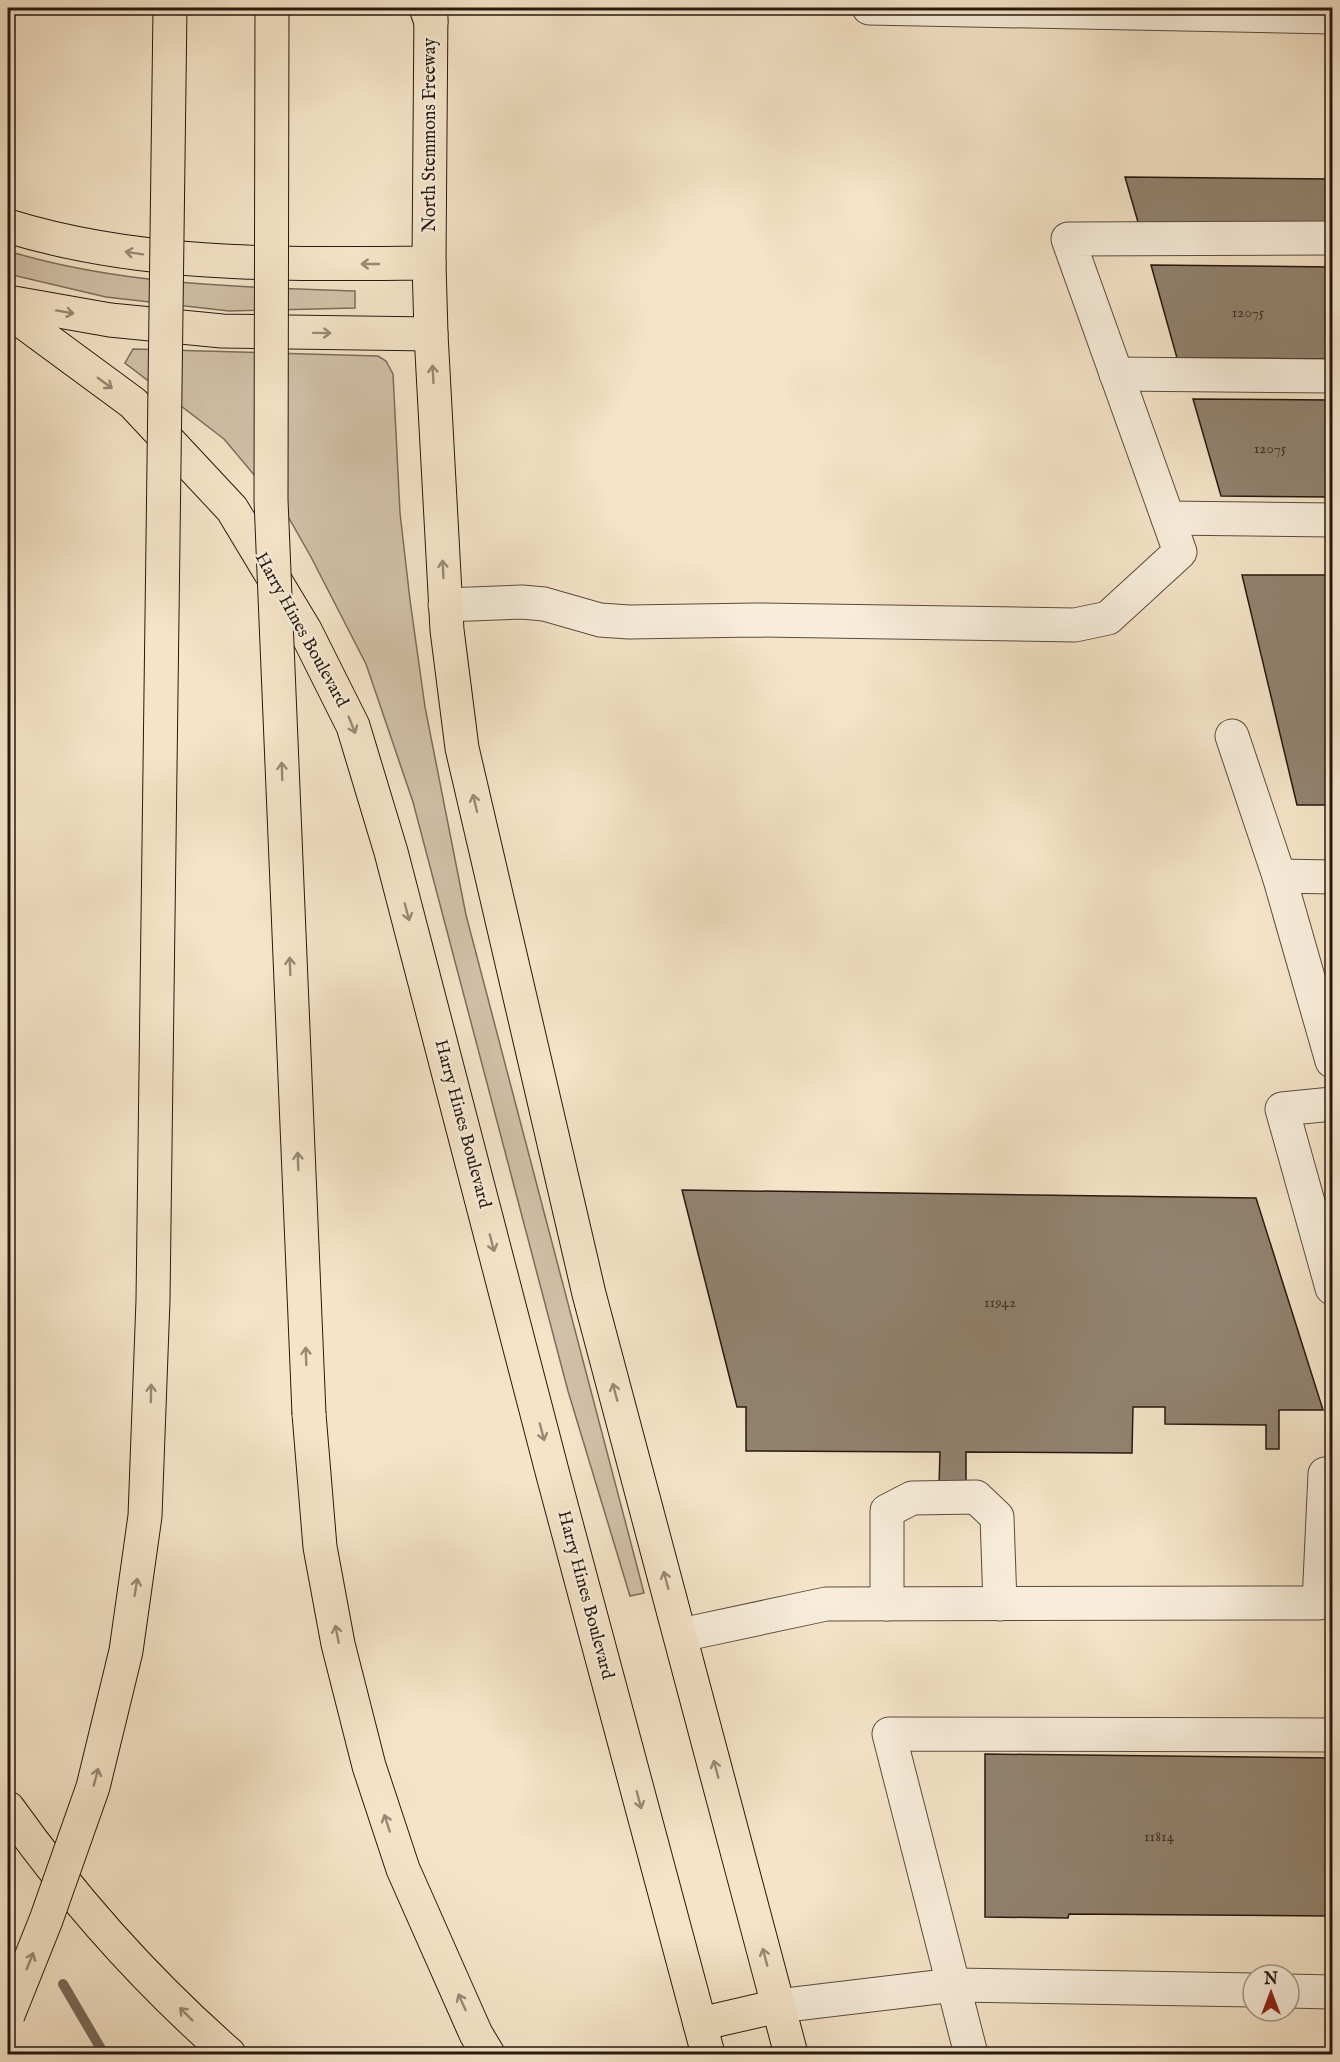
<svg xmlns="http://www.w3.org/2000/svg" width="1340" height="2062" viewBox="0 0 1340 2062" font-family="'IM FELL English',serif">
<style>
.green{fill:#d2c1a9;stroke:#7c6d5c;stroke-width:1.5}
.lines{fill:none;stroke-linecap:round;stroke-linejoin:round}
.stream{stroke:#796959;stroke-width:10}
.building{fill:#928370;stroke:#271910;stroke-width:1.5}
.minor-casing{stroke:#5a4c3e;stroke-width:35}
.major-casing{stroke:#271910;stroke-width:35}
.highway-casing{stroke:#271910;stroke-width:35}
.minor{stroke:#f8eddb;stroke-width:33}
.major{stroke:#f5e4c8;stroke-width:33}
.highway{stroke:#f5e4c8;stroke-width:33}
.highway-bridge-casing{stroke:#271910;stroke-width:35;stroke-linecap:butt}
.highway-bridge{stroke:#f5e4c8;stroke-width:33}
.oneway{stroke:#988975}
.labels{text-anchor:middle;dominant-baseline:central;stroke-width:4.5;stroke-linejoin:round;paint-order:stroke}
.number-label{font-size:15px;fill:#423428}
.street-label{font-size:18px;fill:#271910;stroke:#f8eddb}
</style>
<rect width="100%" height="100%" fill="#f5e4c8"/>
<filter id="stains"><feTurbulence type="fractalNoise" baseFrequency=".00333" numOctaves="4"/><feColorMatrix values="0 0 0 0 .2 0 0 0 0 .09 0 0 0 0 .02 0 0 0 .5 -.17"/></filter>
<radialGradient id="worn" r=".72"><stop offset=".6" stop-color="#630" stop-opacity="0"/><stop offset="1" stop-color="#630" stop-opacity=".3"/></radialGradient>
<g class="green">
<path d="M 8,251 C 120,285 239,287 355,291 L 355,308 L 229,311 L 106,297 L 8,274 Z"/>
<path d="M 133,349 L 378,356 L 386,361 L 393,374 L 400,513 L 410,600 L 425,707 L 466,915 L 644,1593 L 630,1596 L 568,1391 L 413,802 L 366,664 L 311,557 L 286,513 L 224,439 L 125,363 Z"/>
</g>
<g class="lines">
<path class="stream" d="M 63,1984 L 104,2054"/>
</g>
<g class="building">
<path d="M 1125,177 L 1332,179 L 1332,231 L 1140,229 Z"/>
<path d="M 1151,265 L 1332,267 L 1332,359 L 1177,358 Z"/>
<path d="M 1193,399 L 1332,400 L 1332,497 L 1221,496 Z"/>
<path d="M 1242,575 L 1332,575 L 1332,805 L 1297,805 Z"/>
<path d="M 682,1190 L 1256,1198 L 1323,1410 L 1279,1410 L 1279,1449 L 1266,1449 L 1266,1425 L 1165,1424 L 1165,1407 L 1133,1407 L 1132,1453 L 966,1452 L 966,1487 L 939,1486 L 940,1452 L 746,1451 L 746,1407 L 737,1407 Z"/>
<path d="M 985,1754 L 1332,1758 L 1332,1916 L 1069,1914 L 1068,1918 L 985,1917 Z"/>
</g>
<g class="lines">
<defs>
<g id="minor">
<path d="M 869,8 L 1332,17"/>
<path d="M 1116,374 L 1332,376"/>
<path d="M 1168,518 L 1332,520"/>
<path d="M 445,605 L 522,602 L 544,604 L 600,620 L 629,622 L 756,620 L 1075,625 L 1108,618 L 1180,552 L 1068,239 L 1332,238"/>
<path d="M 1232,736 L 1279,876 L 1332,1061"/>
<path d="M 1279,876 L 1332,877"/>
<path d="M 1332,1104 L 1282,1109 L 1332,1288"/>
<path d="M 887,1604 L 887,1511 L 912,1498 L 976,1497 L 997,1517 L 1000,1604"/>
<path d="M 681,1635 L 826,1604 L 1319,1603 L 1325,1474 L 1332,1474"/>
<path d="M 1289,1991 L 1332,1992"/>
<path d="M 778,2006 L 954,1985 L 1253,1990"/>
<path d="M 971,2054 L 889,1734 L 1332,1735"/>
</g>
<g id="major">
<path d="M 431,8 L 429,263 L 431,334 L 447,630 L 462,748 L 589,1294 L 791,2054"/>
<path d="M 8,226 C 144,268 287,264 429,263"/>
<path d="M 8,302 L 110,320 L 222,331 L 431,334"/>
<path d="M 8,311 L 133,403 L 232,509 L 305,630 L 353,726 L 391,852 L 553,1475 L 708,2054"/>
<path d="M 700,2024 L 778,2006"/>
</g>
<g id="highway">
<path d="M 426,8 L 431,22"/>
<path d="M 309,1414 L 320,1547 L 338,1644 L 369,1766 L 403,1869 L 476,2034 L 488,2054"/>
<path d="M 8,1808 C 72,1898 146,1981 229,2054"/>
</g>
</defs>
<use href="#minor" class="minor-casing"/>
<use href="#major" class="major-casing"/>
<use href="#highway" class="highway-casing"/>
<use href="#minor" class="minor"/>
<use href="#major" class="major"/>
<use href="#highway" class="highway"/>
<defs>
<g id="highway-bridge">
<path d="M 272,8 L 271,500 L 309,1414"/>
<path d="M 8,2015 L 46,1920 L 93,1787 L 126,1651 L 145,1516 L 153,1300 L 170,8"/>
</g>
</defs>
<use href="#highway-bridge" class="highway-bridge-casing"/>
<use href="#highway-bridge" class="highway-bridge"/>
</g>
<defs><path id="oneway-shaft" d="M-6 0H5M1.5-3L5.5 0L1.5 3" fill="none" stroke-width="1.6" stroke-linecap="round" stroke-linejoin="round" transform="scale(1.5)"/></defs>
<g class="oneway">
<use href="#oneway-shaft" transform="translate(134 253) rotate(-171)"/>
<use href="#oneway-shaft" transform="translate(370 264) rotate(180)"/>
<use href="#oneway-shaft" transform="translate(65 312) rotate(10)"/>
<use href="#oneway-shaft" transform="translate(322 333) rotate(1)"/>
<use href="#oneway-shaft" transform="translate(433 374) rotate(-93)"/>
<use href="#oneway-shaft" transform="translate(105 383) rotate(36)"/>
<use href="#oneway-shaft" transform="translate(443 569) rotate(-93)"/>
<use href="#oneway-shaft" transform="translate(352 725) rotate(68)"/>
<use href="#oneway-shaft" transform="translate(282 771) rotate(-92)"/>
<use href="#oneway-shaft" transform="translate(475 803) rotate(-103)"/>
<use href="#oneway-shaft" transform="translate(407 912) rotate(75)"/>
<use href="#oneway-shaft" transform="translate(290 966) rotate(-92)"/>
<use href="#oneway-shaft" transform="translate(298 1161) rotate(-92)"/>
<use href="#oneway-shaft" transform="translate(492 1243) rotate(75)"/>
<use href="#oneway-shaft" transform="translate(306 1356) rotate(-92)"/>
<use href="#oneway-shaft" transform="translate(615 1392) rotate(-105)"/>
<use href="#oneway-shaft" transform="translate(151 1393) rotate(-89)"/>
<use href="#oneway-shaft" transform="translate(542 1432) rotate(75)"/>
<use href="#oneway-shaft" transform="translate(666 1580) rotate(-105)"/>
<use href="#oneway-shaft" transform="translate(136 1587) rotate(-81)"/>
<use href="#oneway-shaft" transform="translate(337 1634) rotate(-101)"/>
<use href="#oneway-shaft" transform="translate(716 1769) rotate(-105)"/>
<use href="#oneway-shaft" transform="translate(96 1777) rotate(-75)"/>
<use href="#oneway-shaft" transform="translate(639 1800) rotate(75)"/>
<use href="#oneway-shaft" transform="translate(387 1823) rotate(-108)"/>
<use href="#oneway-shaft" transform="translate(765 1957) rotate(-105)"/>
<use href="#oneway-shaft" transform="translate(30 1961) rotate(-68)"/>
<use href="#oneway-shaft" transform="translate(462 2002) rotate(-114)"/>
<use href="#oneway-shaft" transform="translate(186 2014) rotate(-135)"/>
</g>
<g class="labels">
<g class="number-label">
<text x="1248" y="312">12075</text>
<text x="1270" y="448">12075</text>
<text x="1000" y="1302">11942</text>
<text x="1159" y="1836">11814</text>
</g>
<g class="street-label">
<text transform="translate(430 135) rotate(-90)">North Stemmons Freeway</text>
<text transform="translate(301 630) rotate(61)">Harry Hines Boulevard</text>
<text transform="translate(462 1124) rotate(75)">Harry Hines Boulevard</text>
<text transform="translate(585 1595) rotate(75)">Harry Hines Boulevard</text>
</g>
</g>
<rect width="1340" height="2062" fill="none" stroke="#f5e4c8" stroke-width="30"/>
<rect x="9" y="9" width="1322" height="2044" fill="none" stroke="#271910" stroke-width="3"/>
<rect x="15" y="15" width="1310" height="2032" fill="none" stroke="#271910" stroke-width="1.5"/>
<g transform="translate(1271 1993)"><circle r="28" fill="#f8eddb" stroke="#a4988a" stroke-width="1.5"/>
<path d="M0-4.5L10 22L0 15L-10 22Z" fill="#8f2418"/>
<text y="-9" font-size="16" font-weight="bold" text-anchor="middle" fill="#271910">N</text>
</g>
<rect width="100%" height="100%" filter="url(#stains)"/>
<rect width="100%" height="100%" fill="url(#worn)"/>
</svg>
